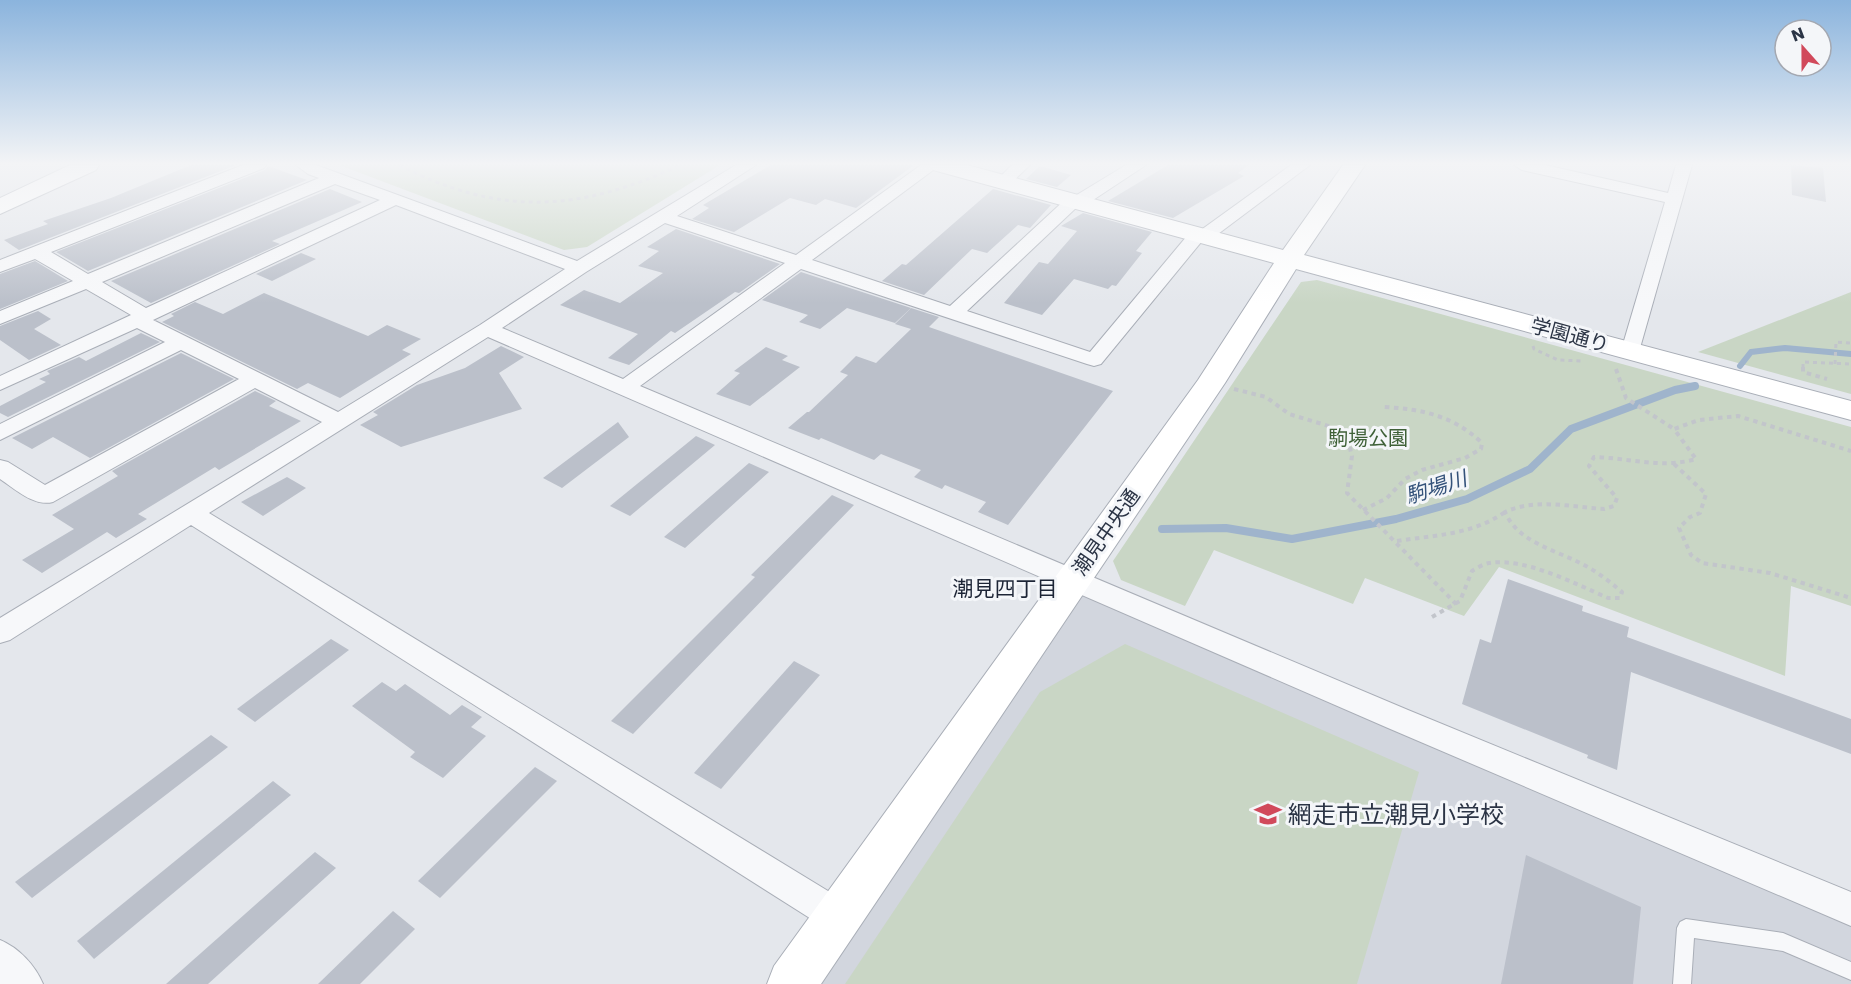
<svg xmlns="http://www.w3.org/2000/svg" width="1851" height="984" viewBox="0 0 1851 984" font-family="Poppins,'Noto Sans JP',sans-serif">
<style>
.built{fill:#d2d6de}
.green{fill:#c9d6c5}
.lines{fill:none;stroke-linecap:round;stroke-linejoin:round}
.stream-far1{stroke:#9fb4cc;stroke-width:6}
.stream{stroke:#9fb4cc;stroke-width:8}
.building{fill:#bbc0ca}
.lane-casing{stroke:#a9aeb7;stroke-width:2}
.street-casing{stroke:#a9aeb7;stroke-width:2}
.secondary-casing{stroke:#a9aeb7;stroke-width:2}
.path-far1{stroke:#c2c5cb;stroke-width:3;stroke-dasharray:4 4;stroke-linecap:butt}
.path{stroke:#c2c5cb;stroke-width:4;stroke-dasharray:4.5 4.5;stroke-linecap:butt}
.lane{fill:#f7f8fa;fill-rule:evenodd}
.street{fill:#f7f8fa;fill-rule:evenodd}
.secondary{fill:#fff;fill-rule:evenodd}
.labels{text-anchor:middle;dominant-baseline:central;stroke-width:6;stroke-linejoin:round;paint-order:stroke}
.street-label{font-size:20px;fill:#2b3445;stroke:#f4f6f9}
.park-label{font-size:20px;fill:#3f6138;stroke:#f4f6f9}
.water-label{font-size:21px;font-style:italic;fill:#34527a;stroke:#f4f6f9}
.neighbourhood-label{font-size:21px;fill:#1d2536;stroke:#f4f6f9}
.near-poi-label{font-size:24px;fill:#2b3445;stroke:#f4f6f9;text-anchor:start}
</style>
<rect width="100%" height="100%" fill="#e4e7ec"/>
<path class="built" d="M 1073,580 L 1851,909 L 1851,984 L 792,984 Z"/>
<g class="green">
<path d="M 339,165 L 720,165 L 587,247 L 564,250 Z"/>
<path d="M 1317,280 L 1851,427 L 1851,606 L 1791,586 L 1785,676 L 1499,567 L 1464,616 L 1365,578 L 1353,604 L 1214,550 L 1185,606 L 1121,580 L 1113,561 L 1301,282 Z"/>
<path d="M 1851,292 L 1851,394 L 1698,352 Z"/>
<path d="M 1125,644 L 1419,772 L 1357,984 L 845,984 L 1040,692 Z"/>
</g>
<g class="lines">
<path class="stream-far1" d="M 1740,366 L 1751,352 L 1785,348 L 1851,354"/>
<path class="stream" d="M 1162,529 L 1226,528 L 1292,539 L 1396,519 L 1467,499 L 1530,469 L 1571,429 L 1675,390 L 1695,386"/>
</g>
<g class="building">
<path d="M 191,165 L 236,165 L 19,250 L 4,240 L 48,224 L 43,221 L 111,198 Z"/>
<path d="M 771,165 L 914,165 L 856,208 L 825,199 L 816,205 L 790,198 L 734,232 L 692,219 L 709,208 L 703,205 Z"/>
<path d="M 1168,165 L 1249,165 L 1238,173 L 1244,176 L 1173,218 L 1108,201 Z"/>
<path d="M 1791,165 L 1823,168 L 1826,202 L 1792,195 Z"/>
<path d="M 268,166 L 307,180 L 88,271 L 56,252 L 265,170 Z"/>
<path d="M 1040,166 L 1071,175 L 1057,187 L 1026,179 Z"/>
<path d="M 330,189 L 362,202 L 272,241 L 280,244 L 151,303 L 111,281 Z"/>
<path d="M 993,189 L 1051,205 L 1030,228 L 1018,225 L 987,253 L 972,249 L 924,295 L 882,281 L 902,264 L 906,265 Z"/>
<path d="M 1083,213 L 1152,232 L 1136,251 L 1142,253 L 1116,286 L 1112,285 L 1108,289 L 1074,279 L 1042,315 L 1004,303 L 1039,262 L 1048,264 L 1077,231 L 1061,226 Z"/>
<path d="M 676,229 L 780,264 L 739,293 L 735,292 L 675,333 L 671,331 L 629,365 L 608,358 L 638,334 L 560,305 L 584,290 L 620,303 L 663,273 L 638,266 L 659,251 L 647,247 Z"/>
<path d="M 301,253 L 316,259 L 272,281 L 256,274 Z"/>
<path d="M 35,261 L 68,281 L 0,309 L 0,274 Z"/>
<path d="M 801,272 L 911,308 L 895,323 L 847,308 L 820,329 L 799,322 L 808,315 L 762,300 Z"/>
<path d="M 264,293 L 368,336 L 387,325 L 421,339 L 402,350 L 411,354 L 340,398 L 308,383 L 297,389 L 162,322 L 174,316 L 171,314 L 195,302 L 223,314 Z"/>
<path d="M 911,308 L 939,317 L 929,327 L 1113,391 L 1008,525 L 978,512 L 986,502 L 945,485 L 942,489 L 914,477 L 921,470 L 881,454 L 874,460 L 821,438 L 819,440 L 788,428 L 807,412 L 809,412 L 848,375 L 840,372 L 856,356 L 876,363 L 911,329 L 895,324 Z"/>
<path d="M 38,311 L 51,319 L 34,329 L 61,345 L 29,360 L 0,340 L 0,326 Z"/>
<path d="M 141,333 L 160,342 L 8,417 L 0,413 L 0,406 L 46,382 L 39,379 L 50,374 L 47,371 L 79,357 L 86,361 Z"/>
<path d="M 501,346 L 524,357 L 499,373 L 522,409 L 401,447 L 360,425 L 378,415 L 373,412 L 417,385 L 465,368 Z"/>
<path d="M 766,347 L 788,356 L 782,360 L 800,367 L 750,406 L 716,394 L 740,373 L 734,371 Z"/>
<path d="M 181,353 L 234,379 L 90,458 L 53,437 L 32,449 L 12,438 Z"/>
<path d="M 255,391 L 276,401 L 269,406 L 301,421 L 219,470 L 215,467 L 138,514 L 147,519 L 116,538 L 107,532 L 42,573 L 22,560 L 74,529 L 52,515 L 118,476 L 112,471 Z"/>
<path d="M 618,422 L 629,437 L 562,488 L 543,478 Z"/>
<path d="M 696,436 L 715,445 L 630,516 L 610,506 Z"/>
<path d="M 749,463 L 769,472 L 685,548 L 664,537 Z"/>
<path d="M 287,477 L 306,488 L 263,516 L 241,502 Z"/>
<path d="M 832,495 L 854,505 L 633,734 L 611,721 L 755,577 L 751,575 Z"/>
<path d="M 1508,579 L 1583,606 L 1582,611 L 1629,627 L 1627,637 L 1851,719 L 1851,754 L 1631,672 L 1617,770 L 1587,758 L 1588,755 L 1462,704 L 1480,639 L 1491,643 Z"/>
<path d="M 331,639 L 349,650 L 255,722 L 237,709 Z"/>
<path d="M 794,661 L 820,675 L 721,789 L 694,773 Z"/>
<path d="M 382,682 L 396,691 L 405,684 L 450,715 L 462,705 L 482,717 L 471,727 L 486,736 L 443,778 L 410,757 L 415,752 L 352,706 Z"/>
<path d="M 211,735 L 228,747 L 32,898 L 15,882 Z"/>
<path d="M 535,767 L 557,781 L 440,898 L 418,881 Z"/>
<path d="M 273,781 L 291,795 L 94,959 L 77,941 Z"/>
<path d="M 315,852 L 336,868 L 208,984 L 166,984 Z"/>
<path d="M 1526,855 L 1641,907 L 1633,984 L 1501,984 Z"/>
<path d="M 393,911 L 415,929 L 360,984 L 318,984 Z"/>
</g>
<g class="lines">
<defs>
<path id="lane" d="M 1686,919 L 1783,933 L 1851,962 L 1851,980 L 1783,951 L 1694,938 L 1691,984 L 1673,984 L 1677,928 L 1680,922 Z"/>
<g id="street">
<path d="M 243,165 L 266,165 L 264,168 L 51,252 L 88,274 L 319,178 L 308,174 L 296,165 L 316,165 L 577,261 L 736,165 L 756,165 L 677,216 L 796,255 L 921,165 L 940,165 L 812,260 L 950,306 L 1068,197 L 1075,196 L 1126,165 L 1146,165 L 1084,206 L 1077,207 L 967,311 L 1090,352 L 1192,230 L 1201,230 L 1291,165 L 1310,165 L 1210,240 L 1202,241 L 1101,364 L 1094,366 L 1087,364 L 801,269 L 640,386 L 1408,710 L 1851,892 L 1851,926 L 1388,728 L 488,337 L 209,513 L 851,905 L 856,917 L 851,929 L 839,934 L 827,929 L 191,525 L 10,640 L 0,643 L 0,618 L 322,422 L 255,388 L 53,502 C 34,507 15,489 0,479 L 0,460 L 8,462 L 45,485 L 239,379 L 181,350 L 0,440 L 0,424 L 165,342 L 137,328 L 0,390 L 0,376 L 131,315 L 86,289 L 0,324 L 0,311 L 73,281 L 35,259 L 0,272 L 0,260 ZM 335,184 L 380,200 L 146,308 L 102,282 ZM 396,205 L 565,269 L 480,325 L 338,412 L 153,320 ZM 665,223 L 785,263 L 623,379 L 502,328 L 586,272 Z"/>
<path d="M 1012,165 L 1030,165 L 1009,185 L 997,185 L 995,182 Z"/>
<path d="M 1514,165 L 1545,165 L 1668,193 L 1676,165 L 1692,165 L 1638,355 L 1631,357 L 1624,355 L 1621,351 L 1665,202 L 1522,170 Z"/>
<path d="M 0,940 C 19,948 35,965 43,984 L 0,984 Z"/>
</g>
<g id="secondary">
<path d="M 70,165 L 99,165 L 96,170 L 0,214 L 0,198 Z"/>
<path d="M 930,165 L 967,165 L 1283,250 L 1343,165 L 1365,165 L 1304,255 L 1851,401 L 1851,420 L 1296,269 L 1225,383 L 821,984 L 767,984 L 774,966 L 1198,380 L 1274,263 L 933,170 Z"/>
</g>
</defs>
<use href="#lane" class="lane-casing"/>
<use href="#street" class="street-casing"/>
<use href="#secondary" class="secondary-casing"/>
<g class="path-far1">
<path d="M 399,165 C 501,217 578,212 681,165"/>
<path d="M 1533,346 L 1534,349 L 1558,360 L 1583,361"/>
<path d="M 1835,364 L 1836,342 L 1851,343"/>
<path d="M 1803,368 L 1803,362 L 1851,364"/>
</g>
<g class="path">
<path d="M 1803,367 L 1803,372 L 1827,379"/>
<path d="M 1616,369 L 1626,398 L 1674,429"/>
<path d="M 1234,389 L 1266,397 L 1289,414 L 1332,427 L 1347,437 L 1352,456 L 1347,493 L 1458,606"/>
<path d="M 1674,464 L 1706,494 L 1700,513 L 1690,517 L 1679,528 L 1691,555 L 1702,563 L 1770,573 L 1851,598"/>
<path d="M 1363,510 L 1387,498 L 1405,479 L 1422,470 L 1465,458 L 1481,449 L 1482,443 C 1454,416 1422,409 1384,407"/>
<path d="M 1397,541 C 1435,535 1472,535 1505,512"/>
<path d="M 1432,617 L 1460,601 L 1472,571 C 1477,568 1483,564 1489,563 C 1524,557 1576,584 1608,598 L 1620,598 L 1622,592 C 1609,581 1595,570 1580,563 C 1553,549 1518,542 1505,512 C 1535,498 1572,507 1604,509 L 1614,506 L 1617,498 L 1589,466 L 1594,457 C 1629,458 1662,469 1696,459 L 1674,429 L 1699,420 L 1738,416 L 1851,451"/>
</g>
<use href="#lane" class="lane"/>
<use href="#street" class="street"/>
<use href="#secondary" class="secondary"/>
</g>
<linearGradient id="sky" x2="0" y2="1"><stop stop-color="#8bb4dd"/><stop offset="0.54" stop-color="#f3f4f6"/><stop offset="1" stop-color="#f3f4f6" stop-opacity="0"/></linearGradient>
<rect width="1851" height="303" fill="url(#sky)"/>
<defs>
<symbol id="school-bare" viewBox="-9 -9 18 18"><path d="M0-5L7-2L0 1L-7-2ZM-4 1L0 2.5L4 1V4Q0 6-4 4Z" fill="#d1495b" stroke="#f4f6f9" stroke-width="2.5" paint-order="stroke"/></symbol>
</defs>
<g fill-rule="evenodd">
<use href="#school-bare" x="1249" y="795" width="38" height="38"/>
</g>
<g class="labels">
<g class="street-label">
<text transform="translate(1570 335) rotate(15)">学園通り</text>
<text transform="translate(1106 532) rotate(-55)">潮見中央通</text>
</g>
<g class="park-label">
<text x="1368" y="438">駒場公園</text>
</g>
<g class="water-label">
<text transform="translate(1436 487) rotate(-18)">駒場川</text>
</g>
<g class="neighbourhood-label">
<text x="1005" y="588">潮見四丁目</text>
</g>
<g class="near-poi-label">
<text x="1288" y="814">網走市立潮見小学校</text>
</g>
</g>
<g transform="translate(1803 48) rotate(339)"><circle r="28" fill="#f4f6f9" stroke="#a4a8b1" stroke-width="1.5"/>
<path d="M0-4.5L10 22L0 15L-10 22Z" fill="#d1495b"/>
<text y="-9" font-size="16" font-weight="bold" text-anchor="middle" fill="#2b3445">N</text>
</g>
</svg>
